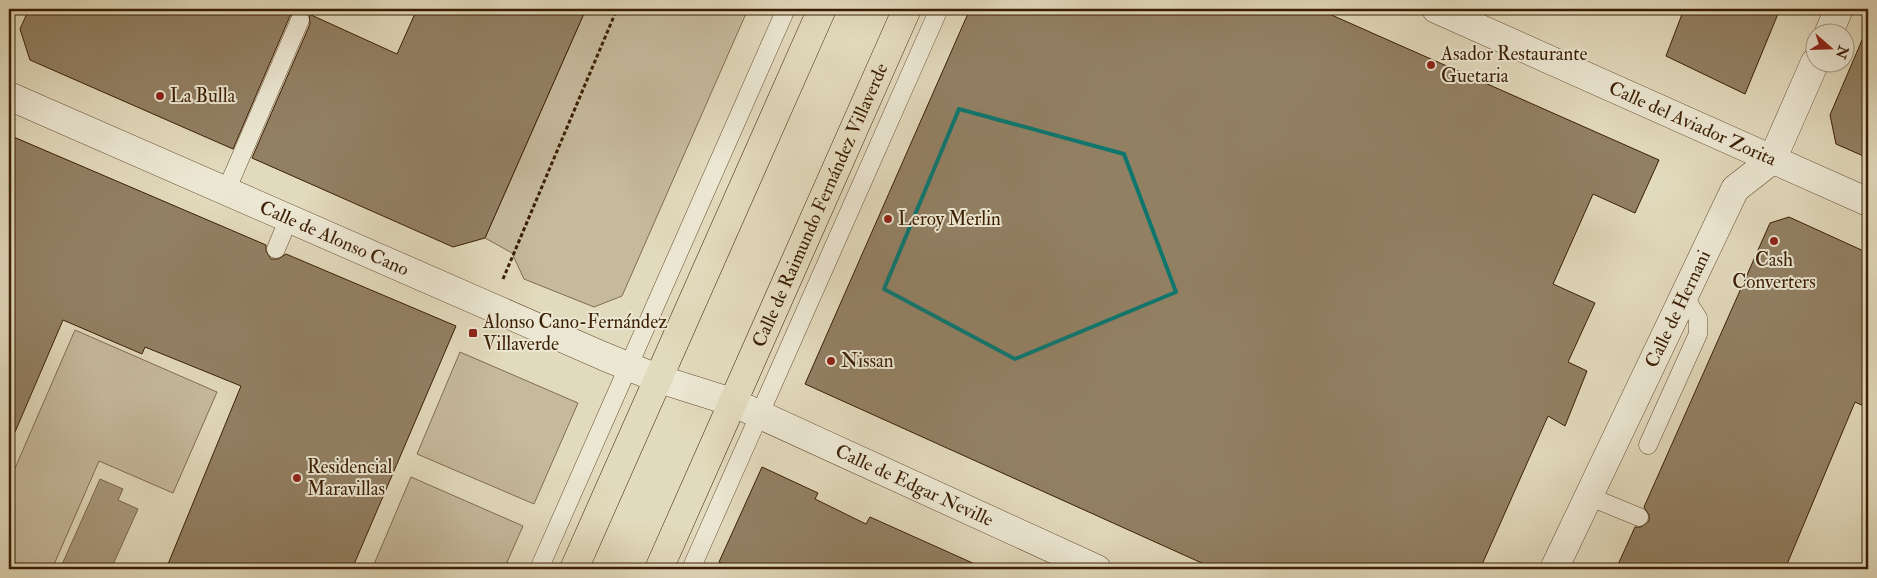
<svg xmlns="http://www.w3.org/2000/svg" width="1877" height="578" viewBox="0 0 1877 578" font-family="'IM FELL Double Pica',serif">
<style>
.green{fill:#c6ba9d;stroke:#806c50}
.water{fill:#a99a7d;stroke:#7d684c}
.building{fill:#928063;stroke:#3b1e03}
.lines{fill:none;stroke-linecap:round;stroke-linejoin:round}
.lane-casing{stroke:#654d31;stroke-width:19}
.street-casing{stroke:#654d31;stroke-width:29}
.primary-casing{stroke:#3b1e03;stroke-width:29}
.path{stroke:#3b1e03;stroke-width:3;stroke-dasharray:4 2.5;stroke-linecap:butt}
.lane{stroke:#ece7d3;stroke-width:18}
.street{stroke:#ece7d3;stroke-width:28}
.primary{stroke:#e2dabc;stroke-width:28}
.marked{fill:none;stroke:#0f766e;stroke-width:4;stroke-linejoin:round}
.poi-dot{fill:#8f2418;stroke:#ece7d3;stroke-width:2}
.labels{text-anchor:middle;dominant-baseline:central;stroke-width:4;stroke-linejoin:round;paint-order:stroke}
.poi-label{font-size:19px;fill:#3b1e03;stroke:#ece7d3;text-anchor:start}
.street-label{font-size:19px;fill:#3b1e03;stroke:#ece7d3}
</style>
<rect width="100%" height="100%" fill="#e2dabc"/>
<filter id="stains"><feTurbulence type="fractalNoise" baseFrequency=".004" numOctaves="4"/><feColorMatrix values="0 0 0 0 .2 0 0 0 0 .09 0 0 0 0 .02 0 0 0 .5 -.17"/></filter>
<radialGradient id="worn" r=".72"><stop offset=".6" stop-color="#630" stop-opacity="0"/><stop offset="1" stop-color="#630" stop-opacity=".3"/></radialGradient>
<g class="green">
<path d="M 586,9 L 748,9 L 622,296 L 594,307 L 524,279 L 512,253 L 485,238 Z"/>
<path d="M 75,330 L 217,392 L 173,493 L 99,461 L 52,569 L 31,569 L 9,560 L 9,482 Z"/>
<path d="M 460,352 L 578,403 L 534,504 L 417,454 Z"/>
<path d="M 411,477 L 523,526 L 504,569 L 372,569 Z"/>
</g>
<path class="water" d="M 100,479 L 123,489 L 118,500 L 138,509 L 111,569 L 60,569 Z"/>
<g class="building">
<path d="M 29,9 L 296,9 L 298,10 L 290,16 L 233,149 L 30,60 L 20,29 Z"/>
<path d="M 417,9 L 586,9 L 485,238 L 453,247 L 252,158 L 310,24 L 309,14 L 397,54 Z"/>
<path d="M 970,9 L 1318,9 L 1659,160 L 1635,213 L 1593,194 L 1553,284 L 1595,303 L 1568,362 L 1587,371 L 1565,426 L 1548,416 L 1480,569 L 1215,569 L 805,384 Z"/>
<path d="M 1684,9 L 1780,9 L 1745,94 L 1666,56 Z"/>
<path d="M 1868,26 L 1868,158 L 1836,144 L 1830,115 Z"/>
<path d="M 9,135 L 266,245 L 266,251 L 271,259 L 278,259 L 286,254 L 456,326 L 352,569 L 166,569 L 241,386 L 145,347 L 142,354 L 63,320 L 9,446 Z"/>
<path d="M 1789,217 L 1868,253 L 1868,408 L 1855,402 L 1785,569 L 1616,569 L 1635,527 L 1641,527 L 1649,521 L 1649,515 L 1644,507 L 1770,223 Z"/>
<path d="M 762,467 L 818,493 L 815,499 L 866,524 L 870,517 L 986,569 L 736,569 L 719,562 Z"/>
</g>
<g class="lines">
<defs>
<g id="lane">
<path d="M 226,191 L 300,20"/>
<path d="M 276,249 L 289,218"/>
<path d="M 1648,445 L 1698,334 L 1698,318 L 1684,296"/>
<path d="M 1588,496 L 1639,517"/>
<path d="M 539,569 L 786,9"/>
<path d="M 691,569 L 939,9"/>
</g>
<g id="street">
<path id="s1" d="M 1436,9 L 1868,202"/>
<path d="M 1829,32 L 1839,9"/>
<path id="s2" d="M 9,96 L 603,356 L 659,379 L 732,402 L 1097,569"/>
<path id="s3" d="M 1554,569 L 1735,189 L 1772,160 L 1815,62"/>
</g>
<g id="primary">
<path d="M 574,569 L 822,9"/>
<path id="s4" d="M 659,569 L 907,9"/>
</g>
</defs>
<use href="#lane" class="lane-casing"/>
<use href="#street" class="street-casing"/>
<use href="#primary" class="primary-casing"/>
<path class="path" d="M 503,279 L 617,9"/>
<use href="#lane" class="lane"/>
<use href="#street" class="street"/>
<use href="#primary" class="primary"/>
</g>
<path class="marked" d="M 959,109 L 1124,154 L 1176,292 L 1015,359 L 884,289 Z"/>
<g class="poi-dot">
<circle cx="1431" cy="65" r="5"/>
<circle cx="160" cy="96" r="5"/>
<circle cx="888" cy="219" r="5"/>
<circle cx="1774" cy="241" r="5"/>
<rect x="468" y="328" width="10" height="10" rx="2.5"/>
<circle cx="831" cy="361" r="5"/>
<circle cx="297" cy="478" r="5"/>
</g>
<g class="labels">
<g class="poi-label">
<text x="1441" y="54">Asador Restaurante<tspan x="1441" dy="22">Guetaria</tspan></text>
<text x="170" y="96">La Bulla</text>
<text x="898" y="219">Leroy Merlin</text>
<text x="1774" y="260" text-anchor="middle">Cash<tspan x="1774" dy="22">Converters</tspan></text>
<text x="483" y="322">Alonso Cano-Fernández<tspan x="483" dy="22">Villaverde</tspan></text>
<text x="841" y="361">Nissan</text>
<text x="307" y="467">Residencial<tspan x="307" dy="22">Maravillas</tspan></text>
</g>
<g class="street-label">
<text stroke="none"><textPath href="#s1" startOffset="281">Calle del Aviador Zorita</textPath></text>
<text stroke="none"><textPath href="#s4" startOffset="398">Calle de Raimundo Fernández Villaverde</textPath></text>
<text stroke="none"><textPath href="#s2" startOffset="355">Calle de Alonso Cano</textPath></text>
<text stroke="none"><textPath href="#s3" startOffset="288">Calle de Hernani</textPath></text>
<text stroke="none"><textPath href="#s2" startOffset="986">Calle de Edgar Neville</textPath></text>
</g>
</g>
<rect width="1877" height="578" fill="none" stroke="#e2dabc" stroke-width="30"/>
<rect x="10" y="10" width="1857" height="558" fill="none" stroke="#3b1e03" stroke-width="2.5"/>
<rect x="15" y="15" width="1847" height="548" fill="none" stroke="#3b1e03"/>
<g transform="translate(1830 48) rotate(110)"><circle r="24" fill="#ece7d3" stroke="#a59780"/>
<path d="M0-4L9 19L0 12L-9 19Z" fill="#8f2418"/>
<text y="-8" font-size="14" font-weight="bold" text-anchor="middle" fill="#3b1e03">N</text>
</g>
<rect width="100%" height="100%" filter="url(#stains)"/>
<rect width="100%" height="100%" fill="url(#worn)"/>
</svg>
